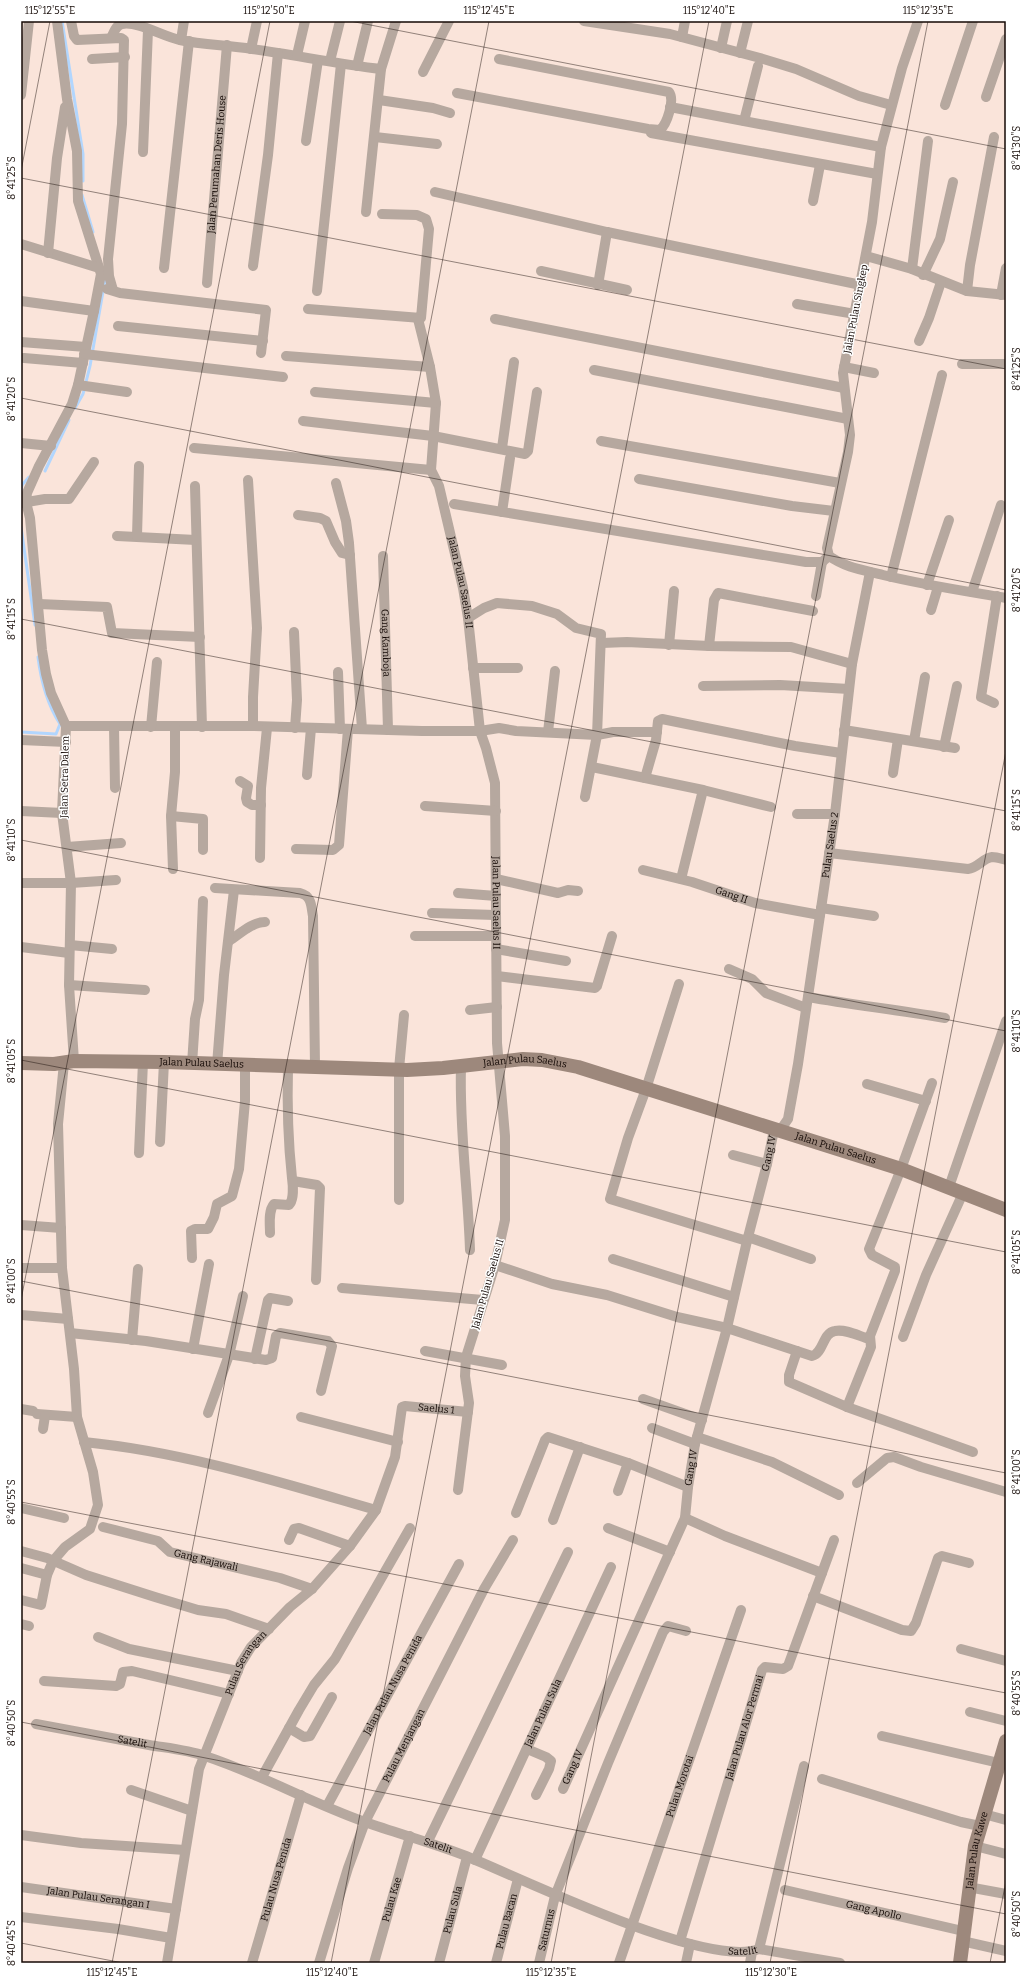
<svg xmlns="http://www.w3.org/2000/svg" width="1027" height="1984" viewBox="0 0 1027 1984" font-family="Bitter,serif">
<style>
.lines{fill:none;stroke-linecap:round;stroke-linejoin:round}
.stream{stroke:#b2d6fe;stroke-width:3}
.street{stroke:#b6a89f;stroke-width:10}
.secondary{stroke:#9d887c;stroke-width:14}
.ticks{fill:none;stroke:#140905;stroke-width:1;stroke-opacity:0.45}
.labels{text-anchor:middle;dominant-baseline:central;stroke-width:3;stroke-linejoin:round;paint-order:stroke}
.street-label{font-size:10px;fill:#140905;stroke:#fff}
.neatline{fill:none;stroke:#140905;stroke-width:1.5}
.ticks-label{font-size:10px;text-anchor:middle;fill:#140905}
</style>
<rect width="100%" height="100%" fill="#fae4da"/>
<g class="lines">
<g class="stream">
<path d="M 62,21 L 83,154 L 83,181"/>
<path d="M 82,195 L 93,232"/>
<path d="M 75,408 L 83,394 L 90,366 L 105,280"/>
<path d="M 45,471 L 69,420"/>
<path d="M 21,490 L 22,485 L 29,477"/>
<path d="M 21,527 L 35,625"/>
<path d="M 21,732 L 56,734 L 60,724 C 47,704 41,681 38,657"/>
</g>
<g class="street">
<path d="M 57,21 L 67,99 L 77,151 L 78,201 L 101,274 L 94,311 L 78,385 L 72,404 L 39,466 L 27,493 L 26,502 L 30,518 L 42,650 L 46,674 L 51,693 L 66,726 L 62,813 L 71,883 L 69,985 L 74,1061"/>
<path d="M 71,21 L 74,36 L 77,40 L 121,38 L 124,40 L 122,124 L 108,259 L 109,276 L 113,290"/>
<path d="M 584,21 L 670,34 L 760,58 L 796,69 L 859,96 L 891,105"/>
<path d="M 918,21 L 902,68 L 881,147 L 872,222 L 843,373 L 850,435 L 848,452 L 827,548 L 829,556 C 846,568 863,570 883,575 C 924,585 965,591 1006,598"/>
<path d="M 682,37 L 685,21"/>
<path d="M 111,38 C 114,32 116,25 122,24 C 138,21 162,36 180,40 C 203,45 228,45 252,49 C 295,55 338,64 381,69"/>
<path d="M 181,40 L 184,21"/>
<path d="M 721,48 L 727,21"/>
<path d="M 251,49 L 257,21"/>
<path d="M 740,53 L 748,21"/>
<path d="M 297,55 L 305,21"/>
<path d="M 92,59 L 125,57"/>
<path d="M 330,61 L 340,21"/>
<path d="M 357,66 L 368,21"/>
<path d="M 423,72 L 449,21"/>
<path d="M 457,93 L 648,129 L 660,130 C 667,124 675,100 669,92 L 499,59"/>
<path d="M 21,95 L 29,21"/>
<path d="M 986,97 L 1006,39"/>
<path d="M 379,100 L 433,108 L 450,113"/>
<path d="M 945,105 L 973,21"/>
<path d="M 670,107 L 881,147"/>
<path d="M 744,121 L 758,66"/>
<path d="M 651,133 L 877,174"/>
<path d="M 375,137 L 437,144"/>
<path d="M 306,141 L 318,60"/>
<path d="M 143,152 L 148,30"/>
<path d="M 435,192 L 607,232 L 861,285"/>
<path d="M 813,201 L 820,165"/>
<path d="M 366,212 L 381,69 L 396,21"/>
<path d="M 21,244 L 99,268"/>
<path d="M 48,253 L 57,158 L 65,107"/>
<path d="M 866,256 L 912,269 L 967,291 L 1006,295"/>
<path d="M 253,266 L 268,155 L 278,53"/>
<path d="M 164,268 L 189,41"/>
<path d="M 912,269 L 928,141"/>
<path d="M 541,271 L 627,290"/>
<path d="M 923,275 L 940,239 L 953,182"/>
<path id="s1" d="M 207,283 L 227,45"/>
<path d="M 598,285 L 607,232"/>
<path d="M 107,289 L 120,293 L 266,310 L 261,353"/>
<path d="M 317,291 L 341,64"/>
<path d="M 967,291 L 970,265 L 994,137"/>
<path d="M 1001,295 L 1006,268"/>
<path d="M 21,301 L 94,311"/>
<path d="M 797,304 L 855,314"/>
<path d="M 308,309 L 421,318 L 429,229 L 426,219 L 417,215 L 382,214"/>
<path id="s2" d="M 418,319 L 430,367 L 436,403 L 431,470 L 439,486 L 463,588 L 468,618 L 480,731 L 486,748 L 495,783 L 497,1043 L 505,1136 L 505,1220 L 495,1265 L 466,1357 L 465,1376 L 469,1403 L 458,1490"/>
<path d="M 495,319 L 844,388"/>
<path d="M 118,326 L 263,341"/>
<path d="M 919,341 L 929,318 L 941,282"/>
<path d="M 21,342 L 86,347"/>
<path d="M 84,354 L 283,377"/>
<path d="M 286,356 L 430,367"/>
<path d="M 24,358 L 83,363"/>
<path d="M 962,364 L 1006,364"/>
<path d="M 844,367 L 874,373"/>
<path d="M 594,370 L 848,419"/>
<path d="M 78,385 L 127,392"/>
<path d="M 315,392 L 436,403"/>
<path d="M 303,421 L 433,436 L 525,454 L 528,451 L 537,392"/>
<path d="M 601,441 L 840,483"/>
<path d="M 21,443 L 51,446"/>
<path d="M 194,448 L 431,470"/>
<path d="M 502,448 L 514,362"/>
<path d="M 639,479 L 792,506 L 834,511"/>
<path d="M 248,480 L 257,628 L 253,697 L 253,726"/>
<path d="M 336,483 L 346,521 L 349,543 L 362,729"/>
<path d="M 195,486 L 202,727"/>
<path d="M 21,503 L 45,499 L 69,499 L 94,462"/>
<path d="M 454,504 L 806,562 L 822,562 L 829,556"/>
<path d="M 502,512 L 510,458"/>
<path d="M 298,515 L 320,518 L 326,521 L 335,542 L 342,553 L 350,555"/>
<path d="M 117,536 L 196,540"/>
<path d="M 137,536 L 139,466"/>
<path id="s3" d="M 383,556 L 388,730"/>
<path d="M 891,577 L 942,375"/>
<path d="M 927,585 L 949,520"/>
<path d="M 972,592 L 1001,505"/>
<path d="M 816,596 L 822,562"/>
<path d="M 39,604 L 107,607 L 112,633 L 200,637"/>
<path d="M 931,610 L 938,587"/>
<path d="M 468,618 L 484,608 L 497,603 L 532,606 L 557,614 L 576,628 L 601,634 L 597,735 L 585,797"/>
<path d="M 294,632 L 297,700 L 295,728"/>
<path d="M 602,643 L 627,642 L 709,646 L 791,647 L 852,664"/>
<path d="M 669,645 L 674,591"/>
<path d="M 709,646 L 714,600 L 718,593 L 813,611"/>
<path d="M 473,668 L 518,668"/>
<path d="M 338,672 L 340,729"/>
<path d="M 703,686 L 780,685 L 849,689"/>
<path d="M 994,703 L 981,697 L 997,596"/>
<path d="M 66,726 L 253,726 L 422,731 L 480,731 L 499,728 L 516,731 L 597,735 L 613,732 L 657,732"/>
<path d="M 114,726 L 115,788"/>
<path d="M 151,727 L 157,662"/>
<path d="M 844,730 L 955,748"/>
<path d="M 548,732 L 555,671"/>
<path d="M 21,740 L 66,742"/>
<path d="M 914,741 L 925,677"/>
<path d="M 944,747 L 957,686"/>
<path d="M 592,767 L 703,790 L 771,807"/>
<path d="M 893,773 L 898,739"/>
<path d="M 307,775 L 311,728"/>
<path d="M 645,778 L 656,740 L 658,721 L 662,719 L 795,746 L 841,753"/>
<path d="M 240,781 L 248,786 L 246,798 L 247,802 L 252,805 L 261,805"/>
<path d="M 425,806 L 496,811"/>
<path d="M 21,811 L 62,813"/>
<path d="M 797,814 L 835,814"/>
<path d="M 171,816 L 203,819 L 203,850"/>
<path d="M 67,847 L 121,843"/>
<path d="M 296,849 L 333,850 L 339,845 L 348,729"/>
<path d="M 829,853 L 968,869 C 978,868 983,858 992,857 C 997,857 1002,859 1006,860"/>
<path d="M 260,858 L 261,788 L 267,728"/>
<path d="M 173,869 L 171,816 L 175,772 L 175,727"/>
<path id="s4" d="M 643,870 L 692,882 L 755,903 L 820,915"/>
<path d="M 496,879 L 558,893 L 568,890 L 578,891"/>
<path d="M 681,879 L 703,790"/>
<path d="M 21,883 L 71,883 L 116,880"/>
<path d="M 215,888 L 300,893 C 312,896 311,906 313,916 L 315,1066"/>
<path d="M 458,893 L 496,896"/>
<path d="M 821,908 L 874,916"/>
<path d="M 432,913 L 495,915"/>
<path d="M 415,936 L 496,936"/>
<path d="M 229,941 C 240,934 252,922 265,922"/>
<path d="M 70,945 L 112,949"/>
<path d="M 21,947 L 69,953"/>
<path d="M 496,949 L 566,961"/>
<path d="M 729,969 L 752,979 L 766,993 L 806,1008"/>
<path d="M 497,976 L 595,988 L 597,986 L 612,936"/>
<path d="M 679,984 L 646,1089 L 628,1138 L 610,1199 L 747,1241"/>
<path d="M 69,985 L 145,990"/>
<path d="M 808,997 C 854,1005 899,1010 945,1018"/>
<path d="M 470,1010 L 497,1007"/>
<path d="M 192,1064 L 195,1019 L 199,1000 L 203,901"/>
<path d="M 217,1065 L 224,975 L 234,890"/>
<path d="M 461,1067 C 459,1128 468,1189 470,1250"/>
<path d="M 867,1084 L 926,1101"/>
<path id="s5" d="M 779,1132 L 788,1119 L 798,1064 L 835,814 L 852,664 L 870,572"/>
<path d="M 160,1142 L 164,1062"/>
<path d="M 139,1153 L 143,1062"/>
<path d="M 733,1155 L 767,1164"/>
<path d="M 293,1181 L 317,1185 L 320,1188 L 316,1280"/>
<path d="M 949,1187 L 1006,1021"/>
<path d="M 399,1200 L 399,1069 L 404,1015"/>
<path d="M 21,1225 L 61,1228"/>
<path d="M 270,1233 C 270,1224 268,1211 274,1204 L 289,1205 C 294,1200 293,1185 292,1178 C 288,1141 287,1104 288,1067"/>
<path d="M 748,1237 L 811,1259"/>
<path d="M 192,1258 L 191,1231 L 195,1229 L 208,1229 L 214,1217 L 217,1204 L 232,1196 L 239,1169 L 245,1101 L 245,1066"/>
<path d="M 613,1259 L 734,1297"/>
<path d="M 495,1265 L 552,1284 L 607,1295 L 677,1317 L 727,1328 L 812,1356 C 824,1353 822,1333 835,1331 C 845,1329 857,1335 866,1338 L 870,1336"/>
<path d="M 21,1268 L 62,1268"/>
<path d="M 342,1288 L 483,1300"/>
<path d="M 21,1315 L 68,1319"/>
<path d="M 70,1333 L 146,1341 L 266,1360 L 272,1358 L 276,1336 L 280,1333 L 328,1341 L 332,1346 L 321,1391"/>
<path d="M 903,1337 L 926,1275 L 963,1193"/>
<path d="M 132,1340 L 138,1269"/>
<path d="M 193,1349 L 209,1264"/>
<path d="M 425,1351 L 502,1365"/>
<path d="M 797,1351 L 789,1375 L 789,1382 L 847,1407 L 973,1452"/>
<path d="M 255,1359 L 268,1300 L 270,1298 L 288,1301"/>
<path d="M 643,1399 L 702,1420"/>
<path d="M 847,1407 L 871,1347 L 870,1336 L 895,1271 L 895,1267 L 872,1255 L 869,1249 L 901,1169 L 932,1083"/>
<path d="M 21,1409 L 33,1411"/>
<path d="M 208,1413 L 229,1355 L 243,1296"/>
<path d="M 37,1414 L 77,1417"/>
<path d="M 301,1417 L 398,1442"/>
<path d="M 652,1428 L 695,1444"/>
<path d="M 43,1429 L 45,1416"/>
<path d="M 697,1437 L 772,1462 L 839,1495"/>
<path d="M 84,1442 C 185,1452 279,1482 376,1510"/>
<path d="M 857,1483 L 887,1458 L 894,1457 L 921,1467 L 1006,1492"/>
<path d="M 618,1491 L 628,1463"/>
<path d="M 21,1508 L 64,1518"/>
<path d="M 516,1513 L 545,1440 L 548,1437 L 628,1463 L 688,1487"/>
<path d="M 685,1518 L 725,1536 L 822,1573"/>
<path d="M 553,1520 L 580,1447"/>
<path id="s6" d="M 103,1527 L 158,1541 L 170,1552 L 280,1578 L 312,1589"/>
<path d="M 608,1528 L 670,1552"/>
<path d="M 289,1540 L 294,1529 L 299,1528 L 350,1546"/>
<path d="M 21,1551 L 47,1558 L 86,1575 L 155,1597 L 198,1610 L 226,1614 L 269,1629"/>
<path d="M 21,1568 L 47,1575"/>
<path d="M 813,1596 L 902,1630 L 911,1631 L 916,1623 L 938,1558 L 942,1556 L 969,1563"/>
<path d="M 21,1600 L 41,1605 L 47,1575 L 53,1561 L 65,1547 L 90,1529 L 98,1505 L 93,1472 L 77,1417 L 74,1369 L 62,1268 L 58,1124 L 64,1063"/>
<path d="M 21,1624 L 29,1626"/>
<path d="M 98,1637 L 129,1649 L 238,1671"/>
<path d="M 961,1649 L 1006,1661"/>
<path d="M 44,1681 L 116,1686 L 120,1684 L 123,1672 L 132,1671 L 229,1694"/>
<path d="M 970,1712 L 1006,1721"/>
<path id="s7" d="M 36,1724 C 74,1731 111,1738 149,1745 C 167,1748 188,1750 205,1756 C 260,1774 311,1803 365,1822 C 399,1834 433,1843 466,1856 C 523,1879 706,1969 759,1949 L 840,1963"/>
<path d="M 289,1728 L 304,1737 L 310,1736 L 332,1697"/>
<path d="M 882,1736 L 999,1763"/>
<path d="M 527,1749 L 546,1757 L 551,1761 L 549,1769 L 536,1795"/>
<path d="M 262,1777 L 299,1710 L 314,1685 L 335,1659 L 410,1528"/>
<path d="M 822,1779 L 961,1822 L 980,1826"/>
<path id="s8" d="M 563,1789 L 685,1518 L 688,1487 L 695,1444 L 727,1328 L 747,1241 L 767,1164 L 774,1130"/>
<path d="M 131,1790 L 192,1811"/>
<path id="s9" d="M 327,1806 L 459,1564"/>
<path d="M 984,1814 L 1006,1820"/>
<path d="M 21,1835 L 81,1843 L 185,1850"/>
<path d="M 428,1841 L 568,1552"/>
<path d="M 975,1846 L 1006,1854"/>
<path id="s10" d="M 475,1860 L 611,1567"/>
<path id="s11" d="M 21,1887 L 176,1909"/>
<path d="M 968,1887 L 1006,1894"/>
<path id="s12" d="M 785,1890 L 963,1931"/>
<path d="M 21,1917 L 118,1929 L 171,1938"/>
<path id="s13" d="M 680,1941 L 762,1670 L 765,1667 L 783,1669 L 788,1666 L 834,1540"/>
<path d="M 962,1941 L 1006,1951"/>
<path d="M 759,1949 L 804,1766"/>
<path id="s14" d="M 167,1963 L 199,1769 L 241,1663 L 251,1647 L 290,1607 L 312,1589 L 350,1546 L 376,1510 L 395,1457 L 402,1407 L 405,1406 L 468,1412"/>
<path id="s15" d="M 252,1963 L 301,1795"/>
<path id="s16" d="M 319,1963 L 348,1868 L 365,1822 L 484,1589 L 513,1540"/>
<path id="s17" d="M 374,1963 L 410,1836"/>
<path id="s18" d="M 439,1963 L 467,1857"/>
<path id="s19" d="M 496,1963 L 518,1879"/>
<path id="s20" d="M 539,1963 L 555,1896 L 608,1763 L 663,1632 L 668,1626 L 686,1631"/>
<path id="s21" d="M 619,1963 L 741,1610"/>
<path d="M 686,1963 L 690,1944"/>
<path d="M 750,1963 L 752,1952"/>
</g>
<g class="secondary">
<path id="s22" d="M 21,1063 L 54,1064 L 74,1061 L 164,1062 L 407,1070 L 443,1068 L 523,1059 L 542,1060 L 578,1067 L 901,1169 L 1006,1210"/>
<path id="s23" d="M 960,1963 L 975,1846 L 1006,1741"/>
</g>
</g>
<path class="ticks" d="M 350,21 L 1006,149M 21,171 L 50,21M 21,178 L 1006,369M 21,398 L 1006,590M 21,619 L 1006,811M 21,840 L 1006,1031M 21,1060 L 1006,1252M 21,1281 L 1006,1473M 21,1300 L 270,21M 21,1502 L 1006,1693M 21,1722 L 1006,1914M 21,1943 L 123,1963M 112,1963 L 489,21M 331,1963 L 709,21M 551,1963 L 928,21M 770,1963 L 1006,751M 990,1963 L 1006,1881"/>
<g class="labels">
<g class="street-label">
<text stroke="none"><textPath href="#s1" startOffset="119">Jalan Perumahan Deris House</textPath></text>
<text transform="translate(856 309) rotate(-79)">Jalan Pulau Singkep</text>
<text stroke="none"><textPath href="#s2" startOffset="270">Jalan Pulau Saelus II</textPath></text>
<text stroke="none"><textPath href="#s3" startOffset="87">Gang Kamboja</textPath></text>
<text transform="translate(65 777) rotate(-89)">Jalan Setra Dalem</text>
<text stroke="none"><textPath href="#s5" startOffset="293">Pulau Saelus 2</textPath></text>
<text stroke="none"><textPath href="#s4" startOffset="92">Gang II</textPath></text>
<text stroke="none"><textPath href="#s2" startOffset="594">Jalan Pulau Saelus II</textPath></text>
<text stroke="none"><textPath href="#s22" startOffset="181">Jalan Pulau Saelus</textPath></text>
<text stroke="none"><textPath href="#s22" startOffset="505">Jalan Pulau Saelus</textPath></text>
<text stroke="none"><textPath href="#s22" startOffset="829">Jalan Pulau Saelus</textPath></text>
<text stroke="none"><textPath href="#s8" startOffset="672">Gang IV</textPath></text>
<text transform="translate(488 1284) rotate(-74)">Jalan Pulau Saelus II</text>
<text stroke="none"><textPath href="#s14" startOffset="657">Saelus 1</textPath></text>
<text stroke="none"><textPath href="#s8" startOffset="348">Gang IV</textPath></text>
<text stroke="none"><textPath href="#s6" startOffset="110">Gang Rajawali</textPath></text>
<text stroke="none"><textPath href="#s14" startOffset="313">Pulau Serangan</textPath></text>
<text stroke="none"><textPath href="#s9" startOffset="138">Jalan Pulau Nusa Penida</textPath></text>
<text stroke="none"><textPath href="#s10" startOffset="162">Jalan Pulau Sula</textPath></text>
<text stroke="none"><textPath href="#s13" startOffset="223">Jalan Pulau Alor Permai</textPath></text>
<text stroke="none"><textPath href="#s7" startOffset="98">Satelit</textPath></text>
<text stroke="none"><textPath href="#s16" startOffset="234">Pulau Menjangan</textPath></text>
<text stroke="none"><textPath href="#s8" startOffset="24">Gang IV</textPath></text>
<text stroke="none"><textPath href="#s21" startOffset="187">Pulau Morotai</textPath></text>
<text stroke="none"><textPath href="#s7" startOffset="422">Satelit</textPath></text>
<text stroke="none"><textPath href="#s23" startOffset="114">Jalan Pulau Kawe</textPath></text>
<text stroke="none"><textPath href="#s15" startOffset="87">Pulau Nusa Penida</textPath></text>
<text stroke="none"><textPath href="#s11" startOffset="78">Jalan Pulau Serangan I</textPath></text>
<text stroke="none"><textPath href="#s17" startOffset="66">Pulau Kae</textPath></text>
<text stroke="none"><textPath href="#s18" startOffset="55">Pulau Sula</textPath></text>
<text stroke="none"><textPath href="#s12" startOffset="91">Gang Apollo</textPath></text>
<text stroke="none"><textPath href="#s19" startOffset="43">Pulau Bacan</textPath></text>
<text stroke="none"><textPath href="#s20" startOffset="34">Saturnus</textPath></text>
<text stroke="none"><textPath href="#s7" startOffset="746">Satelit</textPath></text>
</g>
</g>
<rect width="1027" height="1984" fill="none" stroke="#ffffff" stroke-width="44"/>
<rect x="22" y="22" width="983" height="1940" class="neatline"/>
<g class="ticks-label">
<text x="50" y="14">115°12'55"E</text>
<text x="269" y="14">115°12'50"E</text>
<text x="489" y="14">115°12'45"E</text>
<text x="709" y="14">115°12'40"E</text>
<text x="928" y="14">115°12'35"E</text>
<text transform="translate(1016 148) rotate(-90)" y="4">8°41'30"S</text>
<text transform="translate(11 178) rotate(-90)" y="4">8°41'25"S</text>
<text transform="translate(1016 369) rotate(-90)" y="4">8°41'25"S</text>
<text transform="translate(11 399) rotate(-90)" y="4">8°41'20"S</text>
<text transform="translate(1016 590) rotate(-90)" y="4">8°41'20"S</text>
<text transform="translate(11 619) rotate(-90)" y="4">8°41'15"S</text>
<text transform="translate(1016 810) rotate(-90)" y="4">8°41'15"S</text>
<text transform="translate(11 840) rotate(-90)" y="4">8°41'10"S</text>
<text transform="translate(1016 1031) rotate(-90)" y="4">8°41'10"S</text>
<text transform="translate(11 1061) rotate(-90)" y="4">8°41'05"S</text>
<text transform="translate(1016 1252) rotate(-90)" y="4">8°41'05"S</text>
<text transform="translate(11 1281) rotate(-90)" y="4">8°41'00"S</text>
<text transform="translate(1016 1472) rotate(-90)" y="4">8°41'00"S</text>
<text transform="translate(11 1502) rotate(-90)" y="4">8°40'55"S</text>
<text transform="translate(1016 1693) rotate(-90)" y="4">8°40'55"S</text>
<text transform="translate(11 1723) rotate(-90)" y="4">8°40'50"S</text>
<text transform="translate(1016 1914) rotate(-90)" y="4">8°40'50"S</text>
<text transform="translate(11 1943) rotate(-90)" y="4">8°40'45"S</text>
<text x="112" y="1976">115°12'45"E</text>
<text x="332" y="1976">115°12'40"E</text>
<text x="551" y="1976">115°12'35"E</text>
<text x="771" y="1976">115°12'30"E</text>
</g>
</svg>
